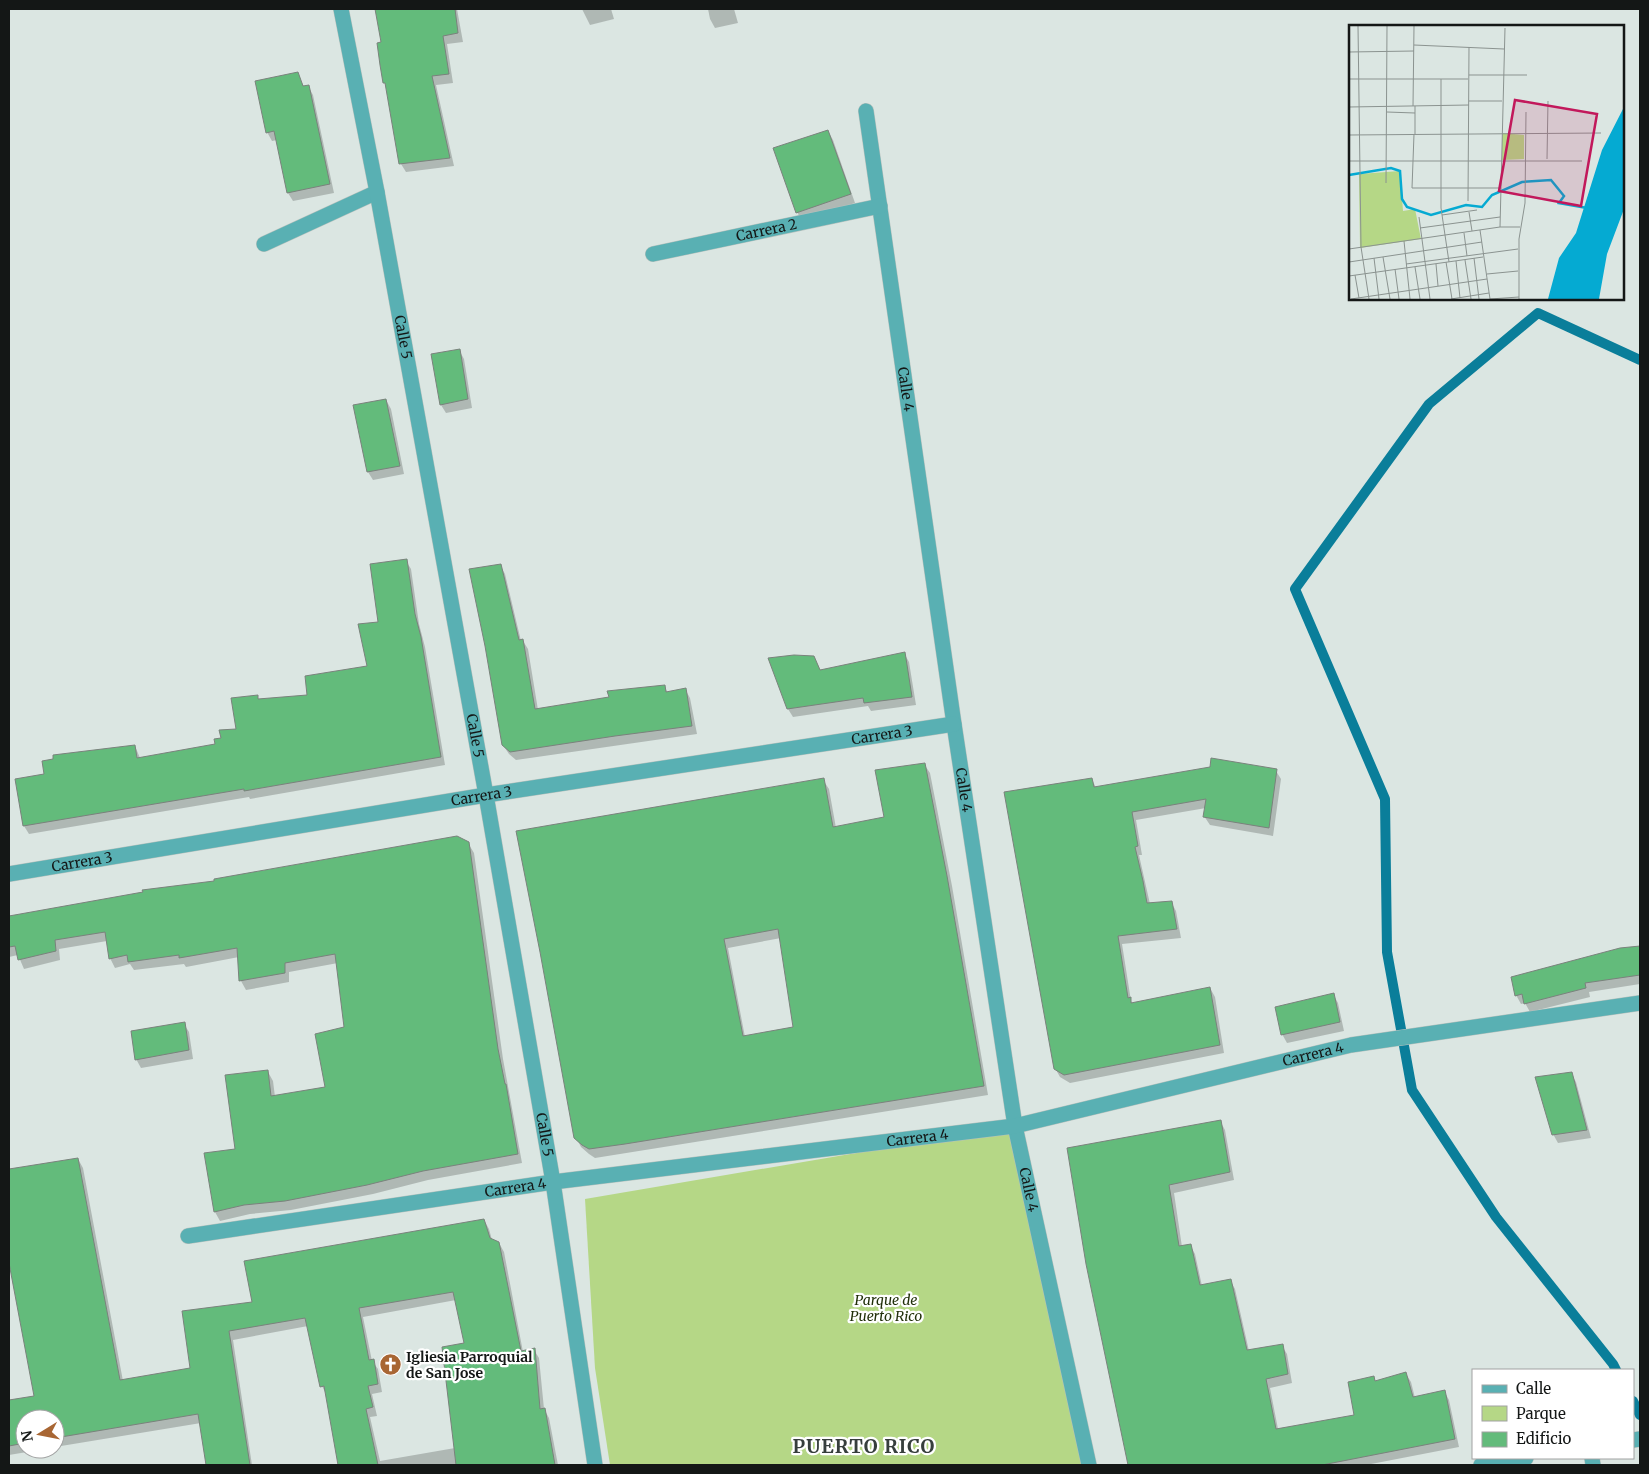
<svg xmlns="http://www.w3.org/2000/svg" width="1649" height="1474" viewBox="0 0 1649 1474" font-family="Merriweather,serif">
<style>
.green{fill:#b5d786}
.shadow{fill:#0003;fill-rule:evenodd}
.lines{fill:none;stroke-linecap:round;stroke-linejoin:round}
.stream{stroke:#0a7e9a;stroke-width:10}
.building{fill:#63bb7b;stroke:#7a827c;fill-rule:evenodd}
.minor-casing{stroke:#b7c1bd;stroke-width:16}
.tertiary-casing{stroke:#b7c1bd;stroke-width:16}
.minor{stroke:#59b0b3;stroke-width:15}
.tertiary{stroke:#59b0b3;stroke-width:15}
.labels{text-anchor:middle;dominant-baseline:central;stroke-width:4.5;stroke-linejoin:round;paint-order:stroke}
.street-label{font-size:14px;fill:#141716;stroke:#fff}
.park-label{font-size:14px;font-style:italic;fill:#212f09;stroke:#fff}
.poi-label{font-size:14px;font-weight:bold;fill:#141716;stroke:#fff;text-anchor:start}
.district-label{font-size:19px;font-weight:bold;letter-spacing:1px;fill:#363e3c;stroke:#fff}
.inset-river{fill:none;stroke:#05aad2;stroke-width:2.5}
.inset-road{fill:none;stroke:#8b9390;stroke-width:1}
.view{fill:#c2185b;fill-opacity:0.15;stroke:#c2185b;stroke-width:2.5}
.inset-edge{fill:none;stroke:#141716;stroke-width:2.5}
</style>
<rect width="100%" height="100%" fill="#dbe6e2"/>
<path class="green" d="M 1015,1126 L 1083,1465 L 610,1465 L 595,1368 L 585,1199 Z"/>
<g class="shadow">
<path d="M 376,9 L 457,9 L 463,42 L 447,44 L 453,83 L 436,85 L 454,166 L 406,172 L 401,164 L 387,86 L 385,82 L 382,43 Z"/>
<path d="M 582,9 L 611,9 L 614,19 L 590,25 Z"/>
<path d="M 708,9 L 734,9 L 738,23 L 715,28 L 710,19 Z"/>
<path d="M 298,74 L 304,87 L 308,86 L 313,95 L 334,193 L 293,201 L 288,193 L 277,140 L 272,141 L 267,132 Z"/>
<path d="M 828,131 L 833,140 L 855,203 L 802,221 L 797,212 Z"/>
<path d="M 459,350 L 464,359 L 472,408 L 446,413 L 441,405 Z"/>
<path d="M 386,400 L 391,409 L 404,474 L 373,480 L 368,472 Z"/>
<path d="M 406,561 L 411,569 L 419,624 L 425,647 L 445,765 L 250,799 L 249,797 L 29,834 L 24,826 L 45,775 L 135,746 L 140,758 L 216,745 L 222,739 L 237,730 L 257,696 L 259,700 L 308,696 L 368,667 L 379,623 Z"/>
<path d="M 500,565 L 505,574 L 521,641 L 523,641 L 528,649 L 538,710 L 610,699 L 664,686 L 668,693 L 685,689 L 690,698 L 697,734 L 516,760 L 509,754 L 503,745 Z"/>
<path d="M 904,653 L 909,662 L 916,705 L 871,711 L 868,706 L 793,717 L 788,709 L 814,657 L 821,671 Z"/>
<path d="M 924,764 L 930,773 L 952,886 L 988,1095 L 595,1158 L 589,1154 L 581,1147 L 576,1137 L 823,780 L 829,789 L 836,828 L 885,818 ZM 781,938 L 795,1028 L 745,1037 L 728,948 Z"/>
<path d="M 1276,771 L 1281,779 L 1273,836 L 1210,825 L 1204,816 L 1206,808 L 1136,820 L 1142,855 L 1139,855 L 1150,904 L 1171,902 L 1176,911 L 1181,938 L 1122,944 L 1131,1001 L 1133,1004 L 1210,988 L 1215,997 L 1224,1053 L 1070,1083 L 1060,1077 L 1055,1068 L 1092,779 L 1096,788 Z"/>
<path d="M 468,843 L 474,853 L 503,1059 L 522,1163 L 428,1180 L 373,1194 L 291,1210 L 250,1214 L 220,1221 L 215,1212 L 206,1154 L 236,1150 L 268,1072 L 273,1081 L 275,1097 L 326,1088 L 345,1028 L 338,963 L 289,972 L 289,982 L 246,990 L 241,981 L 239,957 L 186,967 L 184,964 L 134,970 L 130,964 L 115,968 L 110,958 L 107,941 L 59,949 L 60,960 L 24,969 L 18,955 L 9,957 L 9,917 Z"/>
<path d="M 1640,947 L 1640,984 L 1589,992 L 1590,997 L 1530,1012 L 1525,1003 L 1521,1004 L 1516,995 L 1621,949 Z"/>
<path d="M 1333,994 L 1338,1003 L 1344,1031 L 1287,1043 L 1282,1034 Z"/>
<path d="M 184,1024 L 189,1032 L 193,1059 L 141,1068 L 136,1059 Z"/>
<path d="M 1571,1073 L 1576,1082 L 1591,1138 L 1558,1143 L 1553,1134 Z"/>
<path d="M 1220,1121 L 1225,1130 L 1234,1180 L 1174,1193 L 1182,1247 L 1190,1245 L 1195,1254 L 1202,1286 L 1230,1280 L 1235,1289 L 1249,1351 L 1282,1346 L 1287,1354 L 1292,1383 L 1270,1388 L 1278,1429 L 1356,1416 L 1373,1377 L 1376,1382 L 1406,1374 L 1411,1382 L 1415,1398 L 1444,1391 L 1449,1400 L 1459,1447 L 1366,1465 L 1130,1465 L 1087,1264 Z"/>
<path d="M 78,1159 L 83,1168 L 123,1381 L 192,1369 L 254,1303 L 484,1220 L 489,1229 L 492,1240 L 499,1243 L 504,1252 L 523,1352 L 534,1350 L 539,1358 L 544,1409 L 549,1418 L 558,1465 L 339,1465 L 327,1396 L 322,1386 L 308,1326 L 233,1340 L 252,1465 L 207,1465 L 201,1423 L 55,1447 L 55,1419 L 25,1419 L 25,1449 L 45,1449 L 9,1455 L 9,1403 L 58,1395 L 31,1374 L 9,1255 L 9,1171 ZM 456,1300 L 466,1344 L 455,1448 L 380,1461 L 370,1417 L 377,1416 L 372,1394 L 382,1392 L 378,1369 L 372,1361 L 363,1317 Z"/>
</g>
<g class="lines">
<g class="stream">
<path d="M 1616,1370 L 1613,1364 L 1496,1217 L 1412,1090 L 1387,952 L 1385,799 L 1295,589 L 1429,404 L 1538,313 L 1640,360"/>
<path d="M 1633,1401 L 1640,1415"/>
</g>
</g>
<g class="building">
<path d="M 375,9 L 455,9 L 458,33 L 443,36 L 449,74 L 432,76 L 450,158 L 399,164 L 385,83 L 383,83 L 380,65 L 377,43 L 381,42 Z"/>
<path d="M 298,72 L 303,86 L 309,85 L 330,184 L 287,193 L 274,131 L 266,133 L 255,81 Z"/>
<path d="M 828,130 L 851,194 L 796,213 L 773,148 Z"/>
<path d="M 460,349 L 468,399 L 440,405 L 431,354 Z"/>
<path d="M 386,399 L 400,466 L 367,472 L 353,405 Z"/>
<path d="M 407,559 L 415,614 L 421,637 L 441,757 L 244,791 L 244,789 L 23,826 L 15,779 L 44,774 L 42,761 L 53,759 L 53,755 L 135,745 L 137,758 L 215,744 L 214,739 L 221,738 L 219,730 L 236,729 L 231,698 L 258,695 L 258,699 L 307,695 L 305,676 L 367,666 L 358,624 L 378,622 L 370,564 Z"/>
<path d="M 501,564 L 519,640 L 523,639 L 535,709 L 609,697 L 607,691 L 665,685 L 666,692 L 686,688 L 692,726 L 615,736 L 510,752 L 502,745 L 485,646 L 469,569 Z"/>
<path d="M 905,652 L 912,697 L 864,703 L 863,698 L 787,709 L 768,658 L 794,655 L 814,656 L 820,670 Z"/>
<path d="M 1211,758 L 1277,769 L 1269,828 L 1203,817 L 1206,799 L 1132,812 L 1138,846 L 1135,847 L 1143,881 L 1147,903 L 1172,901 L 1177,929 L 1118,936 L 1128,998 L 1131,997 L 1131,1003 L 1210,987 L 1220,1045 L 1064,1075 L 1054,1069 L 1004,792 L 1092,778 L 1094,787 L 1210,767 Z"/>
<path d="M 925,763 L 947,876 L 984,1086 L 625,1144 L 589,1149 L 582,1145 L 574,1138 L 540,952 L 516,831 L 824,778 L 833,827 L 884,817 L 875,770 ZM 778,929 L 793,1027 L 743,1036 L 724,939 Z"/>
<path d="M 457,836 L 469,842 L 498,1049 L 505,1084 L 506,1084 L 518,1154 L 423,1171 L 367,1185 L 285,1201 L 244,1205 L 214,1212 L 204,1153 L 235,1149 L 225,1075 L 268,1070 L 271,1096 L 325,1087 L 315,1034 L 344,1027 L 335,954 L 285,963 L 285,973 L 239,981 L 237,948 L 179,958 L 179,955 L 128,962 L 127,955 L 109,959 L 105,932 L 55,940 L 56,951 L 18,960 L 15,946 L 9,947 L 9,916 L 143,892 L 142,890 L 214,881 L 214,879 Z"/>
<path d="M 1640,946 L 1640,975 L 1585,983 L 1586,988 L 1524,1004 L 1522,994 L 1515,996 L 1511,977 L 1620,948 Z"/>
<path d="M 1334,993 L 1340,1022 L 1281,1035 L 1275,1007 Z"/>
<path d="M 185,1022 L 189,1050 L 135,1060 L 131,1031 Z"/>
<path d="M 1572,1072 L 1587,1130 L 1552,1135 L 1535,1077 Z"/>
<path d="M 1221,1120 L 1230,1172 L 1169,1185 L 1179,1246 L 1191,1244 L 1200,1285 L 1231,1279 L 1247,1350 L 1283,1344 L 1288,1374 L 1266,1379 L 1276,1429 L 1354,1415 L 1348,1382 L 1374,1376 L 1375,1381 L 1406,1372 L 1413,1397 L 1445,1390 L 1455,1439 L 1322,1465 L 1128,1465 L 1086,1264 L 1067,1148 Z"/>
<path d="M 78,1158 L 120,1380 L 190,1368 L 182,1311 L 252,1302 L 244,1261 L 484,1219 L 490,1238 L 499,1242 L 521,1351 L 535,1348 L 540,1409 L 545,1408 L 555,1465 L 456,1465 L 442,1347 L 464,1343 L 453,1292 L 359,1308 L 369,1360 L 374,1359 L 378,1384 L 368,1386 L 373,1407 L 366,1409 L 378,1465 L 338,1465 L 324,1386 L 320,1387 L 305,1318 L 229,1331 L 250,1465 L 206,1465 L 198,1414 L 55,1438 L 55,1419 L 25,1419 L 25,1443 L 9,1446 L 9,1400 L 34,1396 L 9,1263 L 9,1169 Z"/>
</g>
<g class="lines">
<defs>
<g id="minor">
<path id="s1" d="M 866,111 L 954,724 L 1015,1126 L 1089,1465"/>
<path d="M 264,244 L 377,192"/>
<path id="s2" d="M 653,254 L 880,206"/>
<path id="s3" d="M 9,874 L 486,795 L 954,724"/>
<path id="s4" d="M 188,1236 L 553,1182 L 1015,1126 L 1351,1045 L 1640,1003"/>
<path d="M 1633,1440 L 1640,1439"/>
<path d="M 1592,1458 L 1593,1465"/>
<path d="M 1481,1465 L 1526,1458"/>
</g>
<g id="tertiary">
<path id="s5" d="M 341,9 L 377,192 L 486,795 L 553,1182 L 595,1465"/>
</g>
</defs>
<use href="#minor" class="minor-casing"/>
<use href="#tertiary" class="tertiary-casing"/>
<use href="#minor" class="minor"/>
<use href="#tertiary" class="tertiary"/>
</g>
<defs>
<symbol id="church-disc" viewBox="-11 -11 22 22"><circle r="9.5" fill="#a86633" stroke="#fff"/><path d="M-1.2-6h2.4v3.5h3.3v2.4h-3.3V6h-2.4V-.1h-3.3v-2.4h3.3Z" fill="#fff"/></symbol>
</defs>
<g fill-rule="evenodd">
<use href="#church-disc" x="378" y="1352" width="25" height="25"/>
</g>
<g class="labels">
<g class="street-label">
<text stroke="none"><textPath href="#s2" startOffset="116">Carrera 2</textPath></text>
<text stroke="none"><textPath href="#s5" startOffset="334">Calle 5</textPath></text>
<text stroke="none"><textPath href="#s1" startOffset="281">Calle 4</textPath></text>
<text stroke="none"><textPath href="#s3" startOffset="884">Carrera 3</textPath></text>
<text stroke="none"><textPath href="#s5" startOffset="739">Calle 5</textPath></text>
<text stroke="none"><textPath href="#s1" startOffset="686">Calle 4</textPath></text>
<text stroke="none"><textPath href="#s3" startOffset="479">Carrera 3</textPath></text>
<text stroke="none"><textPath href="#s3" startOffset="74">Carrera 3</textPath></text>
<text stroke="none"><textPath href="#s4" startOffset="1141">Carrera 4</textPath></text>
<text stroke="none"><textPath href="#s5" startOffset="1144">Calle 5</textPath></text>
<text stroke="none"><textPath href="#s4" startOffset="736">Carrera 4</textPath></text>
<text stroke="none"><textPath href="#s4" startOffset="331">Carrera 4</textPath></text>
<text stroke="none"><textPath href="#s1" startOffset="1091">Calle 4</textPath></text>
</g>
<g class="park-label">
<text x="886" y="1300">Parque de<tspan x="886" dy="16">Puerto Rico</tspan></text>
</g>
<g class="poi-label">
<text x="406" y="1357">Igliesia Parroquial<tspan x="406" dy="16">de San Jose</tspan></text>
</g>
<g class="district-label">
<text x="864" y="1446">PUERTO RICO</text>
</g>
</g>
<g transform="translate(1349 25)">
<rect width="275" height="275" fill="#dbe6e2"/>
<path d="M 153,108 L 175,110 L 175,134 L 153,135 ZM 51,146 L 54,186 L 66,184 L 72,214 L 11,223 L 10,149 Z" fill="#b5d786"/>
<path d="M 275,82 L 275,184 L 258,229 L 250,274 L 199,274 L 210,233 L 227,208 L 253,125 Z" fill="#05aad2"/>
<path class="inset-river" d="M 0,150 L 42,143 L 51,146 L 53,174 L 58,182 L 82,190 L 117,180 L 133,182 L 143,170 L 173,157 L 202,155 L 215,171 L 210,178 L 238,183"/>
<path class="inset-road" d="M 9,1 L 12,222 L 20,274M 65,20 L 155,24M 0,27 L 65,26M 120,50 L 178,50M 0,54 L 119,54M 92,54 L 92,183 L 100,237M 120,76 L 153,76M 64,81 L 65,1M 0,82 L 120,80M 38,87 L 66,88M 65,109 L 63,163 L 152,163M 66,109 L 66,81M 0,110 L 252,108M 198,134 L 199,76M 0,136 L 233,136M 37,158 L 38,1M 119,176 L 120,22M 120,187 L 123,206M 93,190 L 128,185M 70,192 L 81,274M 151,202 L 156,3M 71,203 L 151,192M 131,205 L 141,274M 115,208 L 118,231M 55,216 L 61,274M 0,224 L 151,202 L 171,202M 34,232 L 41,274M 25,233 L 30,274M 125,233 L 130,274M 116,235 L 122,274M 107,236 L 111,273M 0,237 L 133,217M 97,237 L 103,274M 57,239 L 169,224M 87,239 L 89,261M 66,242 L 71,274M 46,244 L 50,274M 138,249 L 169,246M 6,250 L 10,273M 0,251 L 134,232M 2,274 L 138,254M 102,274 L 140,268M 141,274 L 170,272M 170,274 L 170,214 L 176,178 L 177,87"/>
<path class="view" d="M 166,75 L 248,89 L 232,181 L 150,166 Z"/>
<rect width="275" height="275" class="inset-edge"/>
</g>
<rect width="1649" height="1474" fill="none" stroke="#141716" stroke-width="20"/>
<rect x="1472" y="1369" width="162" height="90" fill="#ffffff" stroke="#a1a2a2"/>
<rect x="1482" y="1385" width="25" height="8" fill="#59b0b3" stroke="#a1a2a2"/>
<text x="1516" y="1394" font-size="15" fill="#141716">Calle</text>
<rect x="1482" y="1406" width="25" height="15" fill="#b5d786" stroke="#a1a2a2"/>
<text x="1516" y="1419" font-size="15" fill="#141716">Parque</text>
<rect x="1482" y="1432" width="25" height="15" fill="#63bb7b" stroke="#a1a2a2"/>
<text x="1516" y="1444" font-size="15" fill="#141716">Edificio</text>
<g transform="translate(40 1434) rotate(260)"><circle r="24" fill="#ffffff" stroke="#a1a2a2"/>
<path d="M0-4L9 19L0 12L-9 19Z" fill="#a86633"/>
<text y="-8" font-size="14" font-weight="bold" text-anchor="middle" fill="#141716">N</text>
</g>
</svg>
